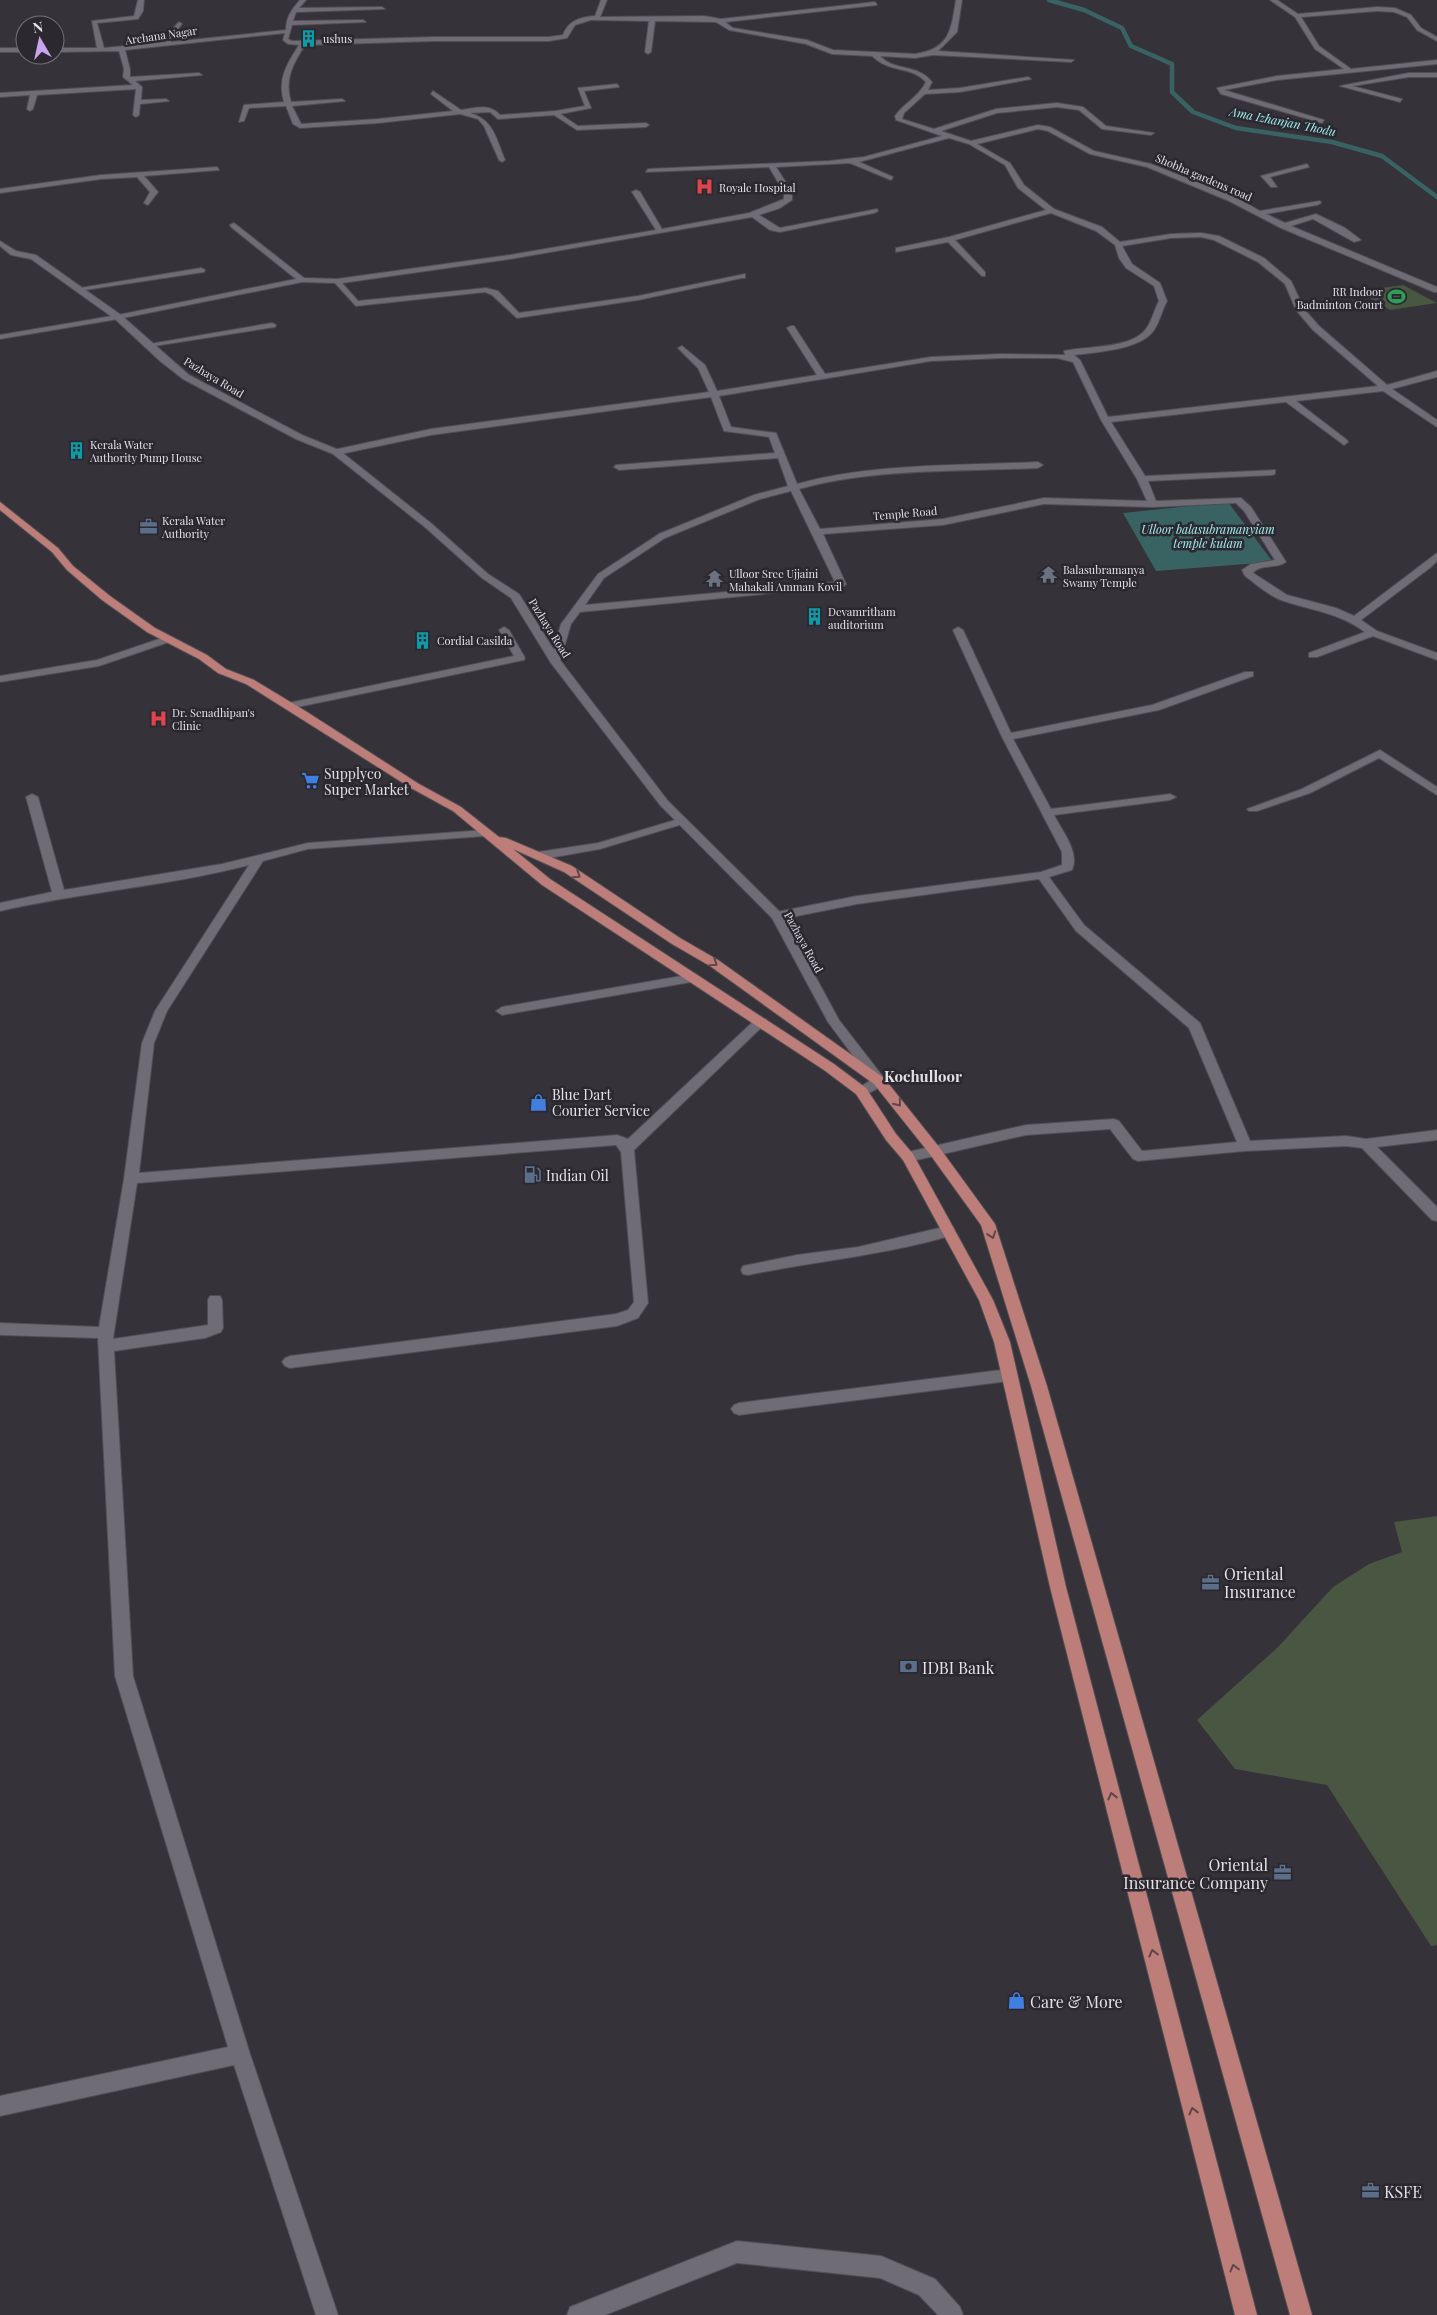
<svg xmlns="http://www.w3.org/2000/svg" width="1437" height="2315" viewBox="0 0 1437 2315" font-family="'Playfair Display',serif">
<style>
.green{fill:#495641}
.water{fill:#396363}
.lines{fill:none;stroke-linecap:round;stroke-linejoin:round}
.stream{stroke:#396363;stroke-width:4.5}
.minor-casing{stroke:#504e54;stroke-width:2}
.tertiary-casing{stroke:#504e54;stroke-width:2}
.primary-casing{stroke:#504e54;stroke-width:2}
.minor{fill:#706c75;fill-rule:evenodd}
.tertiary{fill:#706c75;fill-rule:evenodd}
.primary{fill:#bd7d78;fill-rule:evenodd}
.oneway{stroke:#5e4649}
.labels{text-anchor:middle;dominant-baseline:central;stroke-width:5;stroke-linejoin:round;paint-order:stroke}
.far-street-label{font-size:11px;fill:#e3e1e6;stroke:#2b2830}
.far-poi-label{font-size:11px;fill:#e3e1e6;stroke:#2b2830;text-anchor:start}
.far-water-label{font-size:12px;font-style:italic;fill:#9fedee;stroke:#2b2830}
.poi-label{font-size:14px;fill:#e3e1e6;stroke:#2b2830;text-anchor:start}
.neighbourhood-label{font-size:15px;font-weight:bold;fill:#e3e1e6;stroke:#2b2830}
.near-poi-label{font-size:16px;fill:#e3e1e6;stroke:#2b2830;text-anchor:start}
</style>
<rect width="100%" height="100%" fill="#35323a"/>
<g class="green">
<path d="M 1403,285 L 1437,303 L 1390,310 L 1359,291 Z"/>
<path d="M 1437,1516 L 1437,1945 L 1431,1946 L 1327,1785 L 1235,1769 L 1197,1720 L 1278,1647 L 1333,1587 L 1369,1564 L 1402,1552 L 1394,1522 Z"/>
</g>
<path class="water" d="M 1228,502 L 1273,562 L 1156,571 L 1123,513 Z"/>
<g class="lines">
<path class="stream" d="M 1049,0 L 1084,10 L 1122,28 L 1131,46 L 1172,64 L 1172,92 L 1193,112 L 1236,128 L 1332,142 L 1382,156 L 1437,197"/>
<defs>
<g id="minor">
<path d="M 138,0 L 144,0 L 143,11 L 138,19 L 97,23 L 104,48 L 165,42 L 166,36 L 179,22 L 182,24 L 171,37 L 171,42 L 286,30 C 286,18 291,10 300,0 L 306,0 L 299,8 L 382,7 L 385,9 L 296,12 L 293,21 L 363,20 L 366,22 L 292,25 L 288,39 L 292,41 L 435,37 L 549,37 L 563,35 C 568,21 580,17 595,16 L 601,0 L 607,0 L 600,17 L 704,16 L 721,19 L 875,2 L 877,5 L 725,22 L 733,28 L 807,40 L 833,50 L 915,54 C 950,49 951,30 956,0 L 962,0 L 957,32 L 938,51 L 1074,60 L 1071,62 L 933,55 L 915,58 L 880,56 C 895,72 917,63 932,82 L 928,90 L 960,88 L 1028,77 L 1031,79 L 960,92 L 925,94 L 904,113 L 902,119 L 934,129 L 996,109 L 1057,103 L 1083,107 L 1106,126 L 1154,133 L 1151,135 L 1102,129 L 1079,110 L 1057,107 L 997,113 L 941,131 L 971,141 L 1038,125 L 1050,127 L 1094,151 L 1151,164 L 1235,197 L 1260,211 L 1320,201 L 1321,203 L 1317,205 L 1266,214 L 1285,223 L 1316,214 L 1345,228 L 1361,240 L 1354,242 L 1313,219 L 1291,226 L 1437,287 L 1437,292 L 1434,292 L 1281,228 L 1229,201 L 1147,167 L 1090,154 L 1048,131 L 1038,129 L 977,144 L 1010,163 L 1024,185 L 1054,209 L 1102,227 L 1120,242 L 1171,234 L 1201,233 L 1219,236 L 1264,258 L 1291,281 L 1304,309 L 1319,326 L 1387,385 L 1437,371 L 1437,377 L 1392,389 L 1437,420 L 1437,427 L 1383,391 L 1296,401 L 1347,440 L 1348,442 L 1344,445 L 1286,402 L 1111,422 L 1145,476 L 1275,470 L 1275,474 L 1272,475 L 1148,481 L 1156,501 L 1241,498 L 1251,507 L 1286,562 C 1277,569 1259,564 1253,573 L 1287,595 L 1336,608 L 1354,616 L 1437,553 L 1437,561 L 1431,567 L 1361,620 L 1377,631 L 1437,653 L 1437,660 L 1373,636 L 1317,657 L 1309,657 L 1309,653 L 1365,632 C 1338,612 1312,611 1281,600 C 1268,595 1256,584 1245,576 L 1242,570 L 1251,564 L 1275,560 L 1244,511 L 1236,503 L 1153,507 L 1044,504 L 943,525 L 823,534 L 846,584 L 844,586 L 580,612 L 571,624 L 560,661 L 555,664 L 551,663 L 550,661 L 561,624 L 598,574 L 659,534 L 754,495 L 788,486 L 778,458 L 619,470 L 614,467 L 616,465 L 775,453 L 769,437 L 724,431 L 711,397 L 431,435 L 336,455 L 333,454 L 333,450 L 431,429 L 709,392 L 698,368 L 678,348 L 682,346 L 705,365 L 717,391 L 817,375 L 787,328 L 791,326 L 794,326 L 825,374 L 931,357 L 1002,354 L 1065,355 L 1064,351 C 1086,346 1131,349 1146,329 C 1152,321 1154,310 1159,301 L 1154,286 L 1126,268 L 1119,258 L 1115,245 L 1096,231 L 1051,213 L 955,240 L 985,272 L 985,276 L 982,276 L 948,242 L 896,252 L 896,248 L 949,237 L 1046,210 L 1018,188 L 1005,165 L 969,144 L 949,138 L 859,162 L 893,177 L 891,180 L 850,163 L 776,167 L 792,192 L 792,200 L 780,208 L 759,215 L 780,228 L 877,209 L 878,211 L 874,213 L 780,232 L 770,230 L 752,217 L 510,259 L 342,283 L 358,301 L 486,288 L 498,291 L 519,313 L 638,296 L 745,274 L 745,278 L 742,278 L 638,300 L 517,318 L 492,295 L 485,292 L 356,306 L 335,283 L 302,282 L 118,319 L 0,339 L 0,335 L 118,315 L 296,279 L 231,227 L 230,225 L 234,223 L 304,278 L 337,279 L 510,255 L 656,230 L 632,192 L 636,190 L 640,192 L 662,229 L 749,213 L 784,199 L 784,192 L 769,167 L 646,172 L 648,169 L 829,161 L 864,157 L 942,136 L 896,120 L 895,116 C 904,103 919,97 926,82 C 910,65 891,74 872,56 L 832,54 L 806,44 L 729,30 L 716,22 L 655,21 L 651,52 L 648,54 L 645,52 L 649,21 L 591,20 L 575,25 L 567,38 L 549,41 L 435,41 L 305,45 C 293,64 284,79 291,102 L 342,99 L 345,101 L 292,106 L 301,124 L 378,119 L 453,111 L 431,94 L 433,91 L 461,110 C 475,108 490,103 500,115 L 555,111 L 585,106 L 578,88 L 617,84 L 619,87 L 584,91 L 591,108 L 560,114 L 578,126 L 646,123 L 649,125 L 646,127 L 577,130 L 554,115 L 498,119 L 490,112 L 470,113 C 494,120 496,139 505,160 L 502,162 L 499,160 L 484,126 L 478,119 L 460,114 L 378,123 L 300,128 L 293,124 L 286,106 L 249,108 L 244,121 L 239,122 L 244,105 L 284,102 C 277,79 287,64 299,45 L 288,44 L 283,40 L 285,33 L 125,50 L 130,69 L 130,77 L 199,73 L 202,75 L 135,81 L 142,87 L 141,100 L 166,99 L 169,101 L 140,104 L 139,115 L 136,117 L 133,115 L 136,89 L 37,95 L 33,109 L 30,111 L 27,109 L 30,95 L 0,97 L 0,93 L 133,85 L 123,77 L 124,69 L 119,51 L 55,52 L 55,48 L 97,48 L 92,21 L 134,16 ZM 1201,237 L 1214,240 L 1258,262 L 1285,284 L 1296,310 L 1313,330 L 1378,386 L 1108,417 L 1080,360 L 1074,355 C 1096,352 1141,350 1154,330 C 1160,321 1162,310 1167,301 L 1160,283 L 1132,264 L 1122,246 L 1171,238 ZM 1002,358 L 1057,358 L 1073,362 L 1101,420 L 1137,479 L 1147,501 L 1044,498 L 943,519 L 820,529 L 799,489 C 876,468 959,472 1038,468 L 1043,465 L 1038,462 C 958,466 874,463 797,484 L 776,433 L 731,427 L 719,396 L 931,361 ZM 791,491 L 835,582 L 585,605 L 604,578 L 665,538 L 760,499 Z"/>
<path d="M 1270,0 L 1277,0 L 1298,14 L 1377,7 L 1395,8 L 1411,15 L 1421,28 L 1437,37 L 1437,41 L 1417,30 L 1407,17 L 1394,12 L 1377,11 L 1301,17 L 1319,46 L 1351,69 L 1437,60 L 1437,64 L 1277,80 L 1224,90 L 1324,120 L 1322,123 L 1221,94 L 1217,88 L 1277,76 L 1344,69 L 1315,49 L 1295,17 Z"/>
<rect x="0" y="48" width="25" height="4"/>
<path d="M 1409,73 L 1437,73 L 1437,77 L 1409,77 L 1352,86 L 1402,99 L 1400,102 L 1340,86 Z"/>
<path d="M 1307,164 L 1309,167 L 1270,177 L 1277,187 L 1271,187 L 1261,176 Z"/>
<path d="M 217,167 L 219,170 L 144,176 L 158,192 L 148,205 L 144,203 L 150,192 L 137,177 L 101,179 L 0,193 L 0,189 L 101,175 Z"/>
<path d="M 201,268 L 205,270 L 204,272 L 78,291 L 74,289 Z"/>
<path d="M 272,323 L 276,325 L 275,327 L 148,347 L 144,345 Z"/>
<path d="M 504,627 L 509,630 L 525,658 L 524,660 L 288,709 L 283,706 L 288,703 L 514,656 L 499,630 Z"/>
<path d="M 958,627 L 963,630 L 1011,733 L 1152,705 L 1245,672 L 1253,672 L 1253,676 L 1159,710 L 1013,739 L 1051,809 L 1170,794 L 1176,797 L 1170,800 L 1054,815 C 1062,831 1080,852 1072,870 L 1049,877 L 1084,925 L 1200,1023 L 1250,1141 L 1346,1136 L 1366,1139 L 1437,1130 L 1437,1140 L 1377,1147 L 1437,1207 L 1437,1221 L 1432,1220 L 1362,1148 L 1346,1146 L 1245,1151 L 1138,1161 L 1133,1159 L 1110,1129 L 1026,1135 L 908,1162 L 903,1160 L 901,1157 L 903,1154 L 908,1152 L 1026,1125 L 1114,1119 L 1119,1121 L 1142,1151 L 1237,1142 L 1189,1028 L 1076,931 L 1039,879 L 857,904 L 777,920 L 771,916 L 777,912 L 857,896 L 1041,872 L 1062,865 L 1062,852 L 1002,737 L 953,630 Z"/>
<path d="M 168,636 L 173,639 L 172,641 L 99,666 L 0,682 L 0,676 L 97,660 Z"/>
<path d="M 1380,750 L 1437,787 L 1437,795 L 1379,758 L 1310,793 L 1257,811 L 1249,811 L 1247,809 L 1302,789 Z"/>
<path d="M 32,794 L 38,797 L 64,890 L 222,864 L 308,843 L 485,830 L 491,833 L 485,836 L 308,849 L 263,861 L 167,1011 L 154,1043 L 139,1173 L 617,1135 L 628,1139 L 756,1019 L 766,1019 L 767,1022 L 634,1150 L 648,1303 L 638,1318 L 617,1326 L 290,1368 L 285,1366 L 282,1362 L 285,1358 L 290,1356 L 616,1314 L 628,1310 L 634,1302 L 621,1152 L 616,1145 L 137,1183 L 113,1339 L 208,1325 L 208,1300 L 210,1296 L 220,1296 L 222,1300 L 223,1328 L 221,1332 L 205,1338 L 114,1351 L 133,1676 L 250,2054 L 338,2315 L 316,2315 L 234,2065 L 0,2116 L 0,2096 L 228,2047 L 115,1676 L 98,1338 L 0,1335 L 0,1323 L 99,1327 L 124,1179 L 142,1043 L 155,1011 L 249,865 C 168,886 82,892 0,911 L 0,903 L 52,892 L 26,797 Z"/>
<path d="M 682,818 L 686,819 L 686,823 L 600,849 L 538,860 L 532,856 L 538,852 L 598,843 Z"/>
<path d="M 693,974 L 697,975 L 699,978 L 697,981 L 502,1015 L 496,1011 L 502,1007 Z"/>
<path d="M 948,1226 L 953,1227 L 955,1231 L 953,1235 C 886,1255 816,1261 748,1275 L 743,1274 L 741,1270 L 743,1266 L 748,1265 L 797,1255 L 858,1247 Z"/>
<path d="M 1009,1369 L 1014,1371 L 1017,1375 L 1014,1379 L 1009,1381 L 739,1415 L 734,1413 L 731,1409 L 734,1405 L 739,1403 Z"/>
<path d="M 737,2241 L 881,2256 L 935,2279 L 960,2307 L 963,2315 L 938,2315 L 919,2295 L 880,2278 L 737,2263 L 605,2315 L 567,2315 L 570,2307 Z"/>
</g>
<path id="tertiary" d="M 0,241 L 16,251 L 36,255 L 121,315 L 189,375 L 302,435 L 339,450 L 432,524 L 488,574 L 519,594 L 560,660 L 668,801 L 781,913 L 839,1020 L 884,1078 L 886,1081 C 880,1088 865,1097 856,1094 L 854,1091 L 871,1080 L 828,1022 L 772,918 L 660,805 L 551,663 L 511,598 L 482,578 L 426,528 L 333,454 L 296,439 L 183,379 L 160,361 L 115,319 L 31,259 L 11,255 L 0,246 Z"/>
<path id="primary" d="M 0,502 L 58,548 L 73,566 L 110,596 L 155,628 L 207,655 L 226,669 L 254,680 L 307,712 L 419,784 L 461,807 L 499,837 L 506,838 L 572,866 L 680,938 L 718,960 L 884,1078 L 939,1147 L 995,1224 L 1047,1386 L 1312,2315 L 1290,2315 L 1031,1386 L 981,1225 L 929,1153 L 874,1084 L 710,966 L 672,944 L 564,872 L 513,849 L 550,879 L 834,1064 L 866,1088 L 896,1134 L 913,1154 L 993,1300 L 1010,1342 L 1066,1587 L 1257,2315 L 1235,2315 L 1050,1587 L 994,1342 L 979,1300 L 903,1160 L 886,1140 L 856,1094 L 824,1070 L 542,885 L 453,811 L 411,788 L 246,684 L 218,673 L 199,659 L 147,632 L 102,600 L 67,570 L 52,552 L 0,510 Z"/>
</defs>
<use href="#minor" class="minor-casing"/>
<use href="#tertiary" class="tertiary-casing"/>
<use href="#primary" class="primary-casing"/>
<use href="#minor" class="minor"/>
<use href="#tertiary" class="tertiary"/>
<use href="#primary" class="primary"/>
</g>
<defs><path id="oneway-chevron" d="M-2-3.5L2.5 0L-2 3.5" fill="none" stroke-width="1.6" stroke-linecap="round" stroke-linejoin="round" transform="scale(1.25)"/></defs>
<g class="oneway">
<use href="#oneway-chevron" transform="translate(577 875) rotate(33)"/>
<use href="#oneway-chevron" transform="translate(714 963) rotate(33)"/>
<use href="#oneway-chevron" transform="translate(898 1103) rotate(51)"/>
<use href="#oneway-chevron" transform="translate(992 1235) rotate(71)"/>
<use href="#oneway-chevron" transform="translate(1112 1796) rotate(-104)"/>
<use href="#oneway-chevron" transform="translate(1153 1953) rotate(-104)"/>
<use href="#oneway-chevron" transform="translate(1193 2111) rotate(-104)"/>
<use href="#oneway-chevron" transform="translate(1234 2268) rotate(-105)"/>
</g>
<defs>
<symbol id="building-bare" viewBox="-9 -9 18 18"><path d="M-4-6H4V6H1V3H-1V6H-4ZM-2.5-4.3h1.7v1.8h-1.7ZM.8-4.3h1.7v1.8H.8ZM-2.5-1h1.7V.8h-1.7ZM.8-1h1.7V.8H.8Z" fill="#0f9aa8" stroke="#2b2830" stroke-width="2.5" paint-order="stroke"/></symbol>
<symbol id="hospital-bare" viewBox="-9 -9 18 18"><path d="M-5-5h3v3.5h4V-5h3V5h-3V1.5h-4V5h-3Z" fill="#e0444e" stroke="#2b2830" stroke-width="2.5" paint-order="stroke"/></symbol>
<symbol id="stadium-bare" viewBox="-9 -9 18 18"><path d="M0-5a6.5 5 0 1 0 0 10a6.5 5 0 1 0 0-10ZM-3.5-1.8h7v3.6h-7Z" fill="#2e9e5b" stroke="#2b2830" stroke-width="2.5" paint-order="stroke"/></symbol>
<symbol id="office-bare" viewBox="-9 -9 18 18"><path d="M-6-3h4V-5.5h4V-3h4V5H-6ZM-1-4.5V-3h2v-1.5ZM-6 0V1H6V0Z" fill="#5c6f8a" stroke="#2b2830" stroke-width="2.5" paint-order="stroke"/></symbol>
<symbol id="temple-bare" viewBox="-9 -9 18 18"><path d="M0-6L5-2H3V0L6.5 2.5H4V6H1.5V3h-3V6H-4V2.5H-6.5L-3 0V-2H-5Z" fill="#6b7280" stroke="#2b2830" stroke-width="2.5" paint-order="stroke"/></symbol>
<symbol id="supermarket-bare" viewBox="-9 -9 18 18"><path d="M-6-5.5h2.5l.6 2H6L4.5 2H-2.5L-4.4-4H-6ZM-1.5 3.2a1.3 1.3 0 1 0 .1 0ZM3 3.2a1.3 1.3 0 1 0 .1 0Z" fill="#3f7fe0" stroke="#2b2830" stroke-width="2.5" paint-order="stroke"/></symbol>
<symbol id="shop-bare" viewBox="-9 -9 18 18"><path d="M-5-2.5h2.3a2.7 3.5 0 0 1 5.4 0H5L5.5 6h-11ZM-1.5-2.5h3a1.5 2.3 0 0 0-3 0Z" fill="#3f7fe0" stroke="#2b2830" stroke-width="2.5" paint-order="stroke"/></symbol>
<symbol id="fuel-bare" viewBox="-9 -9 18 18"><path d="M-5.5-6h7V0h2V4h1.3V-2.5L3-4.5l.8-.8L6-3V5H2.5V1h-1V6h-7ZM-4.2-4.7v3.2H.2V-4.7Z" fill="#5c6f8a" stroke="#2b2830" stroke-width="2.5" paint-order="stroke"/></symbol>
<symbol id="bank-bare" viewBox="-9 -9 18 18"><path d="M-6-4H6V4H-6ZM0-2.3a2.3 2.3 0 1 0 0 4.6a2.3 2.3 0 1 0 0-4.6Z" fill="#5c6f8a" stroke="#2b2830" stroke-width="2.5" paint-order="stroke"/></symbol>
</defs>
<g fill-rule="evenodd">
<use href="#building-bare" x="296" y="26" width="25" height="25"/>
<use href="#hospital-bare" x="692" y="174" width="25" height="25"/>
<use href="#stadium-bare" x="1384" y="284" width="25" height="25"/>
<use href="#building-bare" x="64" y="438" width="25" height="25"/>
<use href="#office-bare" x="136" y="514" width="25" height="25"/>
<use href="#temple-bare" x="1036" y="562" width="25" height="25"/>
<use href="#temple-bare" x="702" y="566" width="25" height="25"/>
<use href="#building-bare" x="802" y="604" width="25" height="25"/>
<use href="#building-bare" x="410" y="628" width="25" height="25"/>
<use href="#hospital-bare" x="146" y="706" width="25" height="25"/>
<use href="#supermarket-bare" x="298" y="768" width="25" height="25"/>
<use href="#shop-bare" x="526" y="1090" width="25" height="25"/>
<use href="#fuel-bare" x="520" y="1162" width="25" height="25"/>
<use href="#office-bare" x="1198" y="1570" width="25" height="25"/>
<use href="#bank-bare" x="896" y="1654" width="25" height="25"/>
<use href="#office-bare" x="1270" y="1860" width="25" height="25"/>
<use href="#shop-bare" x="1004" y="1988" width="25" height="25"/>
<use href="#office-bare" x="1358" y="2178" width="25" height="25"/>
</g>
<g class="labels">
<g class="far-street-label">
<text transform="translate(161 35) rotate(-8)">Archana Nagar</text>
<text transform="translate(1204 177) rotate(23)">Shobha gardens road</text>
<text transform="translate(214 377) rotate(31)">Pazhaya Road</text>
<text transform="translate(905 513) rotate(-5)">Temple Road</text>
<text transform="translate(550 628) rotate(58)">Pazhaya Road</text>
<text transform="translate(804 942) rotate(61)">Pazhaya Road</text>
</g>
<g class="far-poi-label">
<text x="323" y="38">ushus</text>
<text x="719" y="187">Royale Hospital</text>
<text x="1383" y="291" text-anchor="end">RR Indoor<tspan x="1383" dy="13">Badminton Court</tspan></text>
<text x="90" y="444">Kerala Water<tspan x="90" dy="13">Authority Pump House</tspan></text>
<text x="162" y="520">Kerala Water<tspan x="162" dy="13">Authority</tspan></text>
<text x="1063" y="569">Balasubramanya<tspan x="1063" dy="13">Swamy Temple</tspan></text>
<text x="729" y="573">Ulloor Sree Ujjaini<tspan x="729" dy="13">Mahakali Amman Kovil</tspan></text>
<text x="828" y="611">Devamritham<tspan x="828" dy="13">auditorium</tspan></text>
<text x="437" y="640">Cordial Casilda</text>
<text x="172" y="712">Dr. Senadhipan's<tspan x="172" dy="13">Clinic</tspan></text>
</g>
<g class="far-water-label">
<text transform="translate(1283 121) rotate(11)">Ama Izhanjan Thodu</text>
<text x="1208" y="529">Ulloor balasubramanyiam<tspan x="1208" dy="14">temple kulam</tspan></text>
</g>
<g class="poi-label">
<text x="324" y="773">Supplyco<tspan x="324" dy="16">Super Market</tspan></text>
<text x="552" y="1094">Blue Dart<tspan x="552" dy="16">Courier Service</tspan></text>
<text x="546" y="1175">Indian Oil</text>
</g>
<g class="neighbourhood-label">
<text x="923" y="1076">Kochulloor</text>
</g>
<g class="near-poi-label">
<text x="1224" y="1573">Oriental<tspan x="1224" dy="18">Insurance</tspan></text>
<text x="922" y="1667">IDBI Bank</text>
<text x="1268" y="1864" text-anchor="end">Oriental<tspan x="1268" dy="18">Insurance Company</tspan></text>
<text x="1030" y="2001">Care &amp; More</text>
<text x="1384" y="2191">KSFE</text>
</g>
</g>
<g transform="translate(40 40) rotate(351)"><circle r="24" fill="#2b2830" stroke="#757279"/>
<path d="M0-4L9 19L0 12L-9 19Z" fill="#c9a5ee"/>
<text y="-8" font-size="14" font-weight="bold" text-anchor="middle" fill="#e3e1e6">N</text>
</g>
</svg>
